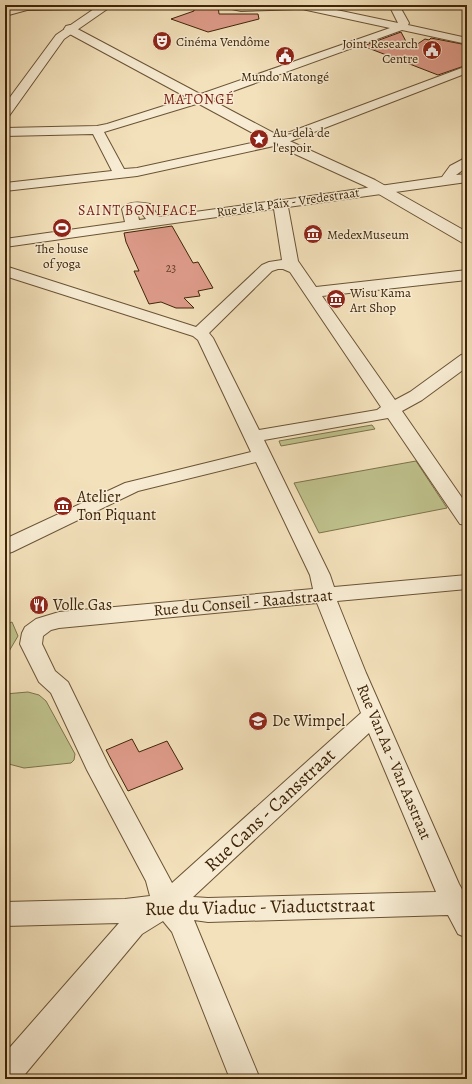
<svg xmlns="http://www.w3.org/2000/svg" width="472" height="1084" viewBox="0 0 472 1084" font-family="Alegreya,serif">
<style>
.green{fill:#bfc28d;stroke:#7e734a}
.building{fill:#df9c8b;stroke:#3e2408}
.lines{fill:none;stroke-linecap:round;stroke-linejoin:round}
.minor-casing{stroke:#6b5335;stroke-width:2}
.tertiary-casing{stroke:#6b5335;stroke-width:2}
.minor{fill:#f7ecd3;fill-rule:evenodd}
.tertiary{fill:#f7ecd3;fill-rule:evenodd}
.labels{text-anchor:middle;dominant-baseline:central;stroke-width:3;stroke-linejoin:round;paint-order:stroke}
.far-number-label{font-size:12px;fill:#664229}
.far-poi-label{font-size:13px;fill:#3e2408;stroke:#f7ecd3;text-anchor:start}
.far-street-label{font-size:13px;fill:#3e2408;stroke:#f7ecd3}
.far-neighbourhood-label{font-size:14px;letter-spacing:1px;fill:#7a1f14;stroke:#f7ecd3}
.poi-label{font-size:16px;fill:#3e2408;stroke:#f7ecd3;text-anchor:start}
.street-label{font-size:16px;fill:#3e2408;stroke:#f7ecd3}
.near-street-label{font-size:19px;fill:#3e2408;stroke:#f7ecd3}
</style>
<rect width="100%" height="100%" fill="#f3e1bb"/>
<filter id="stains"><feTurbulence type="fractalNoise" baseFrequency=".005" numOctaves="4"/><feColorMatrix values="0 0 0 0 .2 0 0 0 0 .09 0 0 0 0 .02 0 0 0 .5 -.17"/></filter>
<radialGradient id="worn" r=".72"><stop offset=".6" stop-color="#630" stop-opacity="0"/><stop offset="1" stop-color="#630" stop-opacity=".3"/></radialGradient>
<g class="green">
<path d="M 372,425 L 375,429 L 281,446 L 279,441 Z"/>
<path d="M 416,461 L 447,508 L 319,533 L 294,483 Z"/>
<path d="M 12,622 L 18,636 L 5,658 L 5,625 Z"/>
<path d="M 28,692 L 39,695 L 46,701 L 75,754 L 74,760 L 71,763 L 24,768 L 5,763 L 5,694 Z"/>
</g>
<g class="building">
<path d="M 194,5 L 218,5 L 219,14 L 258,14 L 259,19 L 208,32 L 171,19 L 194,11 Z"/>
<path d="M 401,32 L 410,49 L 425,39 L 429,40 L 431,38 L 467,45 L 467,65 L 438,75 L 363,46 Z"/>
<path d="M 172,226 L 193,263 L 198,262 L 213,288 L 198,291 L 200,296 L 184,298 L 194,308 L 176,308 L 161,302 L 149,304 L 134,271 L 139,271 L 126,242 L 124,233 Z"/>
<path d="M 132,739 L 139,752 L 167,741 L 183,769 L 128,791 L 106,750 Z"/>
</g>
<g class="lines">
<defs>
<g id="minor">
<path d="M 22,5 L 113,5 L 64,39 L 9,116 L 5,117 L 5,104 L 56,35 L 94,9 L 27,10 L 5,16 L 5,10 Z"/>
<path d="M 222,5 L 313,5 L 398,23 L 389,5 L 399,5 L 409,23 L 408,25 L 467,38 L 467,44 L 402,30 L 203,102 L 104,132 L 124,169 L 137,168 L 274,138 L 467,66 L 467,73 L 283,144 L 137,176 L 5,191 L 5,183 L 112,171 L 93,134 L 5,136 L 5,128 L 97,126 L 107,124 L 195,96 L 390,28 L 302,9 L 241,11 L 223,7 Z"/>
<path d="M 467,157 L 467,167 L 456,175 L 467,174 L 467,182 L 288,207 L 298,261 L 316,287 L 467,270 L 467,280 L 322,296 L 395,400 L 410,392 L 461,355 L 467,354 L 467,367 L 422,400 L 402,411 L 467,505 L 467,525 L 460,524 L 388,418 L 264,440 L 330,575 L 334,587 L 467,575 L 467,589 L 337,601 L 366,673 L 459,884 L 463,891 L 467,891 L 467,938 L 458,934 L 448,915 L 208,922 L 194,920 L 260,1079 L 230,1079 L 172,932 L 163,921 L 142,934 L 21,1079 L 5,1079 L 5,1053 L 119,923 L 5,926 L 5,902 L 125,899 L 150,896 L 146,881 L 87,770 L 51,693 L 39,682 L 20,644 L 22,633 L 25,627 L 36,619 L 59,612 L 313,589 L 310,575 L 256,462 L 138,491 L 12,552 L 5,554 L 5,539 L 125,483 L 251,452 L 198,340 L 193,336 L 5,276 L 5,266 L 196,327 L 262,265 L 269,262 L 282,260 L 274,209 L 5,247 L 5,239 L 125,222 L 122,209 C 128,200 141,202 150,204 L 159,217 L 274,201 L 280,199 L 283,200 L 442,177 L 450,166 ZM 137,211 L 140,211 L 146,219 L 139,220 ZM 278,269 L 283,269 L 290,272 L 381,407 L 377,410 L 259,430 L 213,338 L 209,333 L 272,271 ZM 317,603 L 361,713 L 172,883 L 109,766 L 68,682 L 55,671 L 42,644 L 43,636 L 51,630 L 59,628 ZM 369,733 L 436,892 L 208,898 L 193,897 Z"/>
</g>
<path id="tertiary" d="M 70,25 L 283,138 L 375,180 L 467,232 L 467,244 L 461,242 L 365,186 L 273,144 L 66,32 L 64,29 L 66,26 Z"/>
</defs>
<use href="#minor" class="minor-casing"/>
<use href="#tertiary" class="tertiary-casing"/>
<use href="#minor" class="minor"/>
<use href="#tertiary" class="tertiary"/>
</g>
<defs>
<symbol id="theatre-disc" viewBox="-11 -11 22 22"><circle r="9.5" fill="#8f2418" stroke="#f7ecd3"/><path d="M-5-5.5Q0-4 5-5.5V0Q5 5 0 6Q-5 5-5 0ZM-3.3-2.5H-1v1.5H-3.3ZM1-2.5H3.3v1.5H1ZM-2.8 1Q0 5.5 2.8 1Z" fill="#fff"/></symbol>
<symbol id="civic-disc" viewBox="-11 -11 22 22"><circle r="9.5" fill="#8f2418" stroke="#f7ecd3"/><path d="M-.6-6.5H3V-4.5H.6V-3L4-1V1h2V6H-6V1h2V-1L-.6-3ZM-1.2 2.5V6h2.4V2.5Z" fill="#fff"/></symbol>
<symbol id="sight-disc" viewBox="-11 -11 22 22"><circle r="9.5" fill="#8f2418" stroke="#f7ecd3"/><path d="M0-6L1.8-2.2L6-1.7L2.9 1.2L3.7 5.4L0 3.3L-3.7 5.4L-2.9 1.2L-6-1.7L-1.8-2.2Z" fill="#fff"/></symbol>
<symbol id="stadium-disc" viewBox="-11 -11 22 22"><circle r="9.5" fill="#8f2418" stroke="#f7ecd3"/><path d="M0-5a6.5 5 0 1 0 0 10a6.5 5 0 1 0 0-10ZM-3.5-1.8h7v3.6h-7Z" fill="#fff"/></symbol>
<symbol id="museum-disc" viewBox="-11 -11 22 22"><circle r="9.5" fill="#8f2418" stroke="#f7ecd3"/><path d="M0-6L6-3V-2H-6V-3ZM-5-1h2V3h-2ZM-1-1h2V3h-2ZM3-1h2V3H3ZM-6 4H6V6H-6Z" fill="#fff"/></symbol>
<symbol id="restaurant-disc" viewBox="-11 -11 22 22"><circle r="9.5" fill="#8f2418" stroke="#f7ecd3"/><path d="M-5-6h1v4h1v-4h1v4h1v-4h1v5L-1.5 .5V6h-2V.5L-5-1ZM5-6V6H3V1.5H1.5Q1.5-4 5-6Z" fill="#fff"/></symbol>
<symbol id="school-disc" viewBox="-11 -11 22 22"><circle r="9.5" fill="#8f2418" stroke="#f7ecd3"/><path d="M0-5L7-2L0 1L-7-2ZM-4 1L0 2.5L4 1V4Q0 6-4 4Z" fill="#fff"/></symbol>
</defs>
<g fill-rule="evenodd">
<use href="#theatre-disc" x="151" y="30" width="22" height="22"/>
<use href="#civic-disc" x="421" y="39" width="22" height="22"/>
<use href="#civic-disc" x="274" y="45" width="22" height="22"/>
<use href="#sight-disc" x="248" y="128" width="22" height="22"/>
<use href="#stadium-disc" x="51" y="217" width="22" height="22"/>
<use href="#museum-disc" x="302" y="223" width="22" height="22"/>
<use href="#museum-disc" x="325" y="288" width="22" height="22"/>
<use href="#museum-disc" x="52" y="495" width="22" height="22"/>
<use href="#restaurant-disc" x="28" y="594" width="22" height="22"/>
<use href="#school-disc" x="247" y="710" width="22" height="22"/>
</g>
<g class="labels">
<g class="far-number-label">
<text x="171" y="268">23</text>
</g>
<g class="far-poi-label">
<text x="176" y="41">Cinéma Vendôme</text>
<text x="418" y="43" text-anchor="end">Joint Research<tspan x="418" dy="15">Centre</tspan></text>
<text x="285" y="76" text-anchor="middle">Mundo Matongé</text>
<text x="273" y="132">Au-delà de<tspan x="273" dy="15">l'espoir</tspan></text>
<text x="327" y="234">MedexMuseum</text>
<text x="62" y="248" text-anchor="middle">The house<tspan x="62" dy="15">of yoga</tspan></text>
<text x="350" y="292">Wisu Kama<tspan x="350" dy="15">Art Shop</tspan></text>
</g>
<g class="far-street-label">
<text transform="translate(288 202) rotate(-8)">Rue de la Paix - Vredestraat</text>
</g>
<g class="far-neighbourhood-label">
<text x="199" y="99">MATONGÉ</text>
<text x="138" y="210">SAINT BONIFACE</text>
</g>
<g class="poi-label">
<text x="77" y="497">Atelier<tspan x="77" dy="18">Ton Piquant</tspan></text>
<text x="53" y="605">Volle Gas</text>
<text x="272" y="721">De Wimpel</text>
</g>
<g class="street-label">
<text transform="translate(243 603) rotate(-5)">Rue du Conseil - Raadstraat</text>
<text transform="translate(394 762) rotate(67)">Rue Van Aa - Van Aastraat</text>
</g>
<g class="near-street-label">
<text transform="translate(270 810) rotate(-43)">Rue Cans - Cansstraat</text>
<text transform="translate(260 907) rotate(-1)">Rue du Viaduc - Viaductstraat</text>
</g>
</g>
<rect width="472" height="1084" fill="none" stroke="#f3e1bb" stroke-width="20"/>
<rect x="6" y="6" width="460" height="1072" fill="none" stroke="#3e2408" stroke-width="2"/>
<rect x="10" y="10" width="452" height="1064" fill="none" stroke="#3e2408"/>
<rect width="100%" height="100%" filter="url(#stains)"/>
<rect width="100%" height="100%" fill="url(#worn)"/>
</svg>
